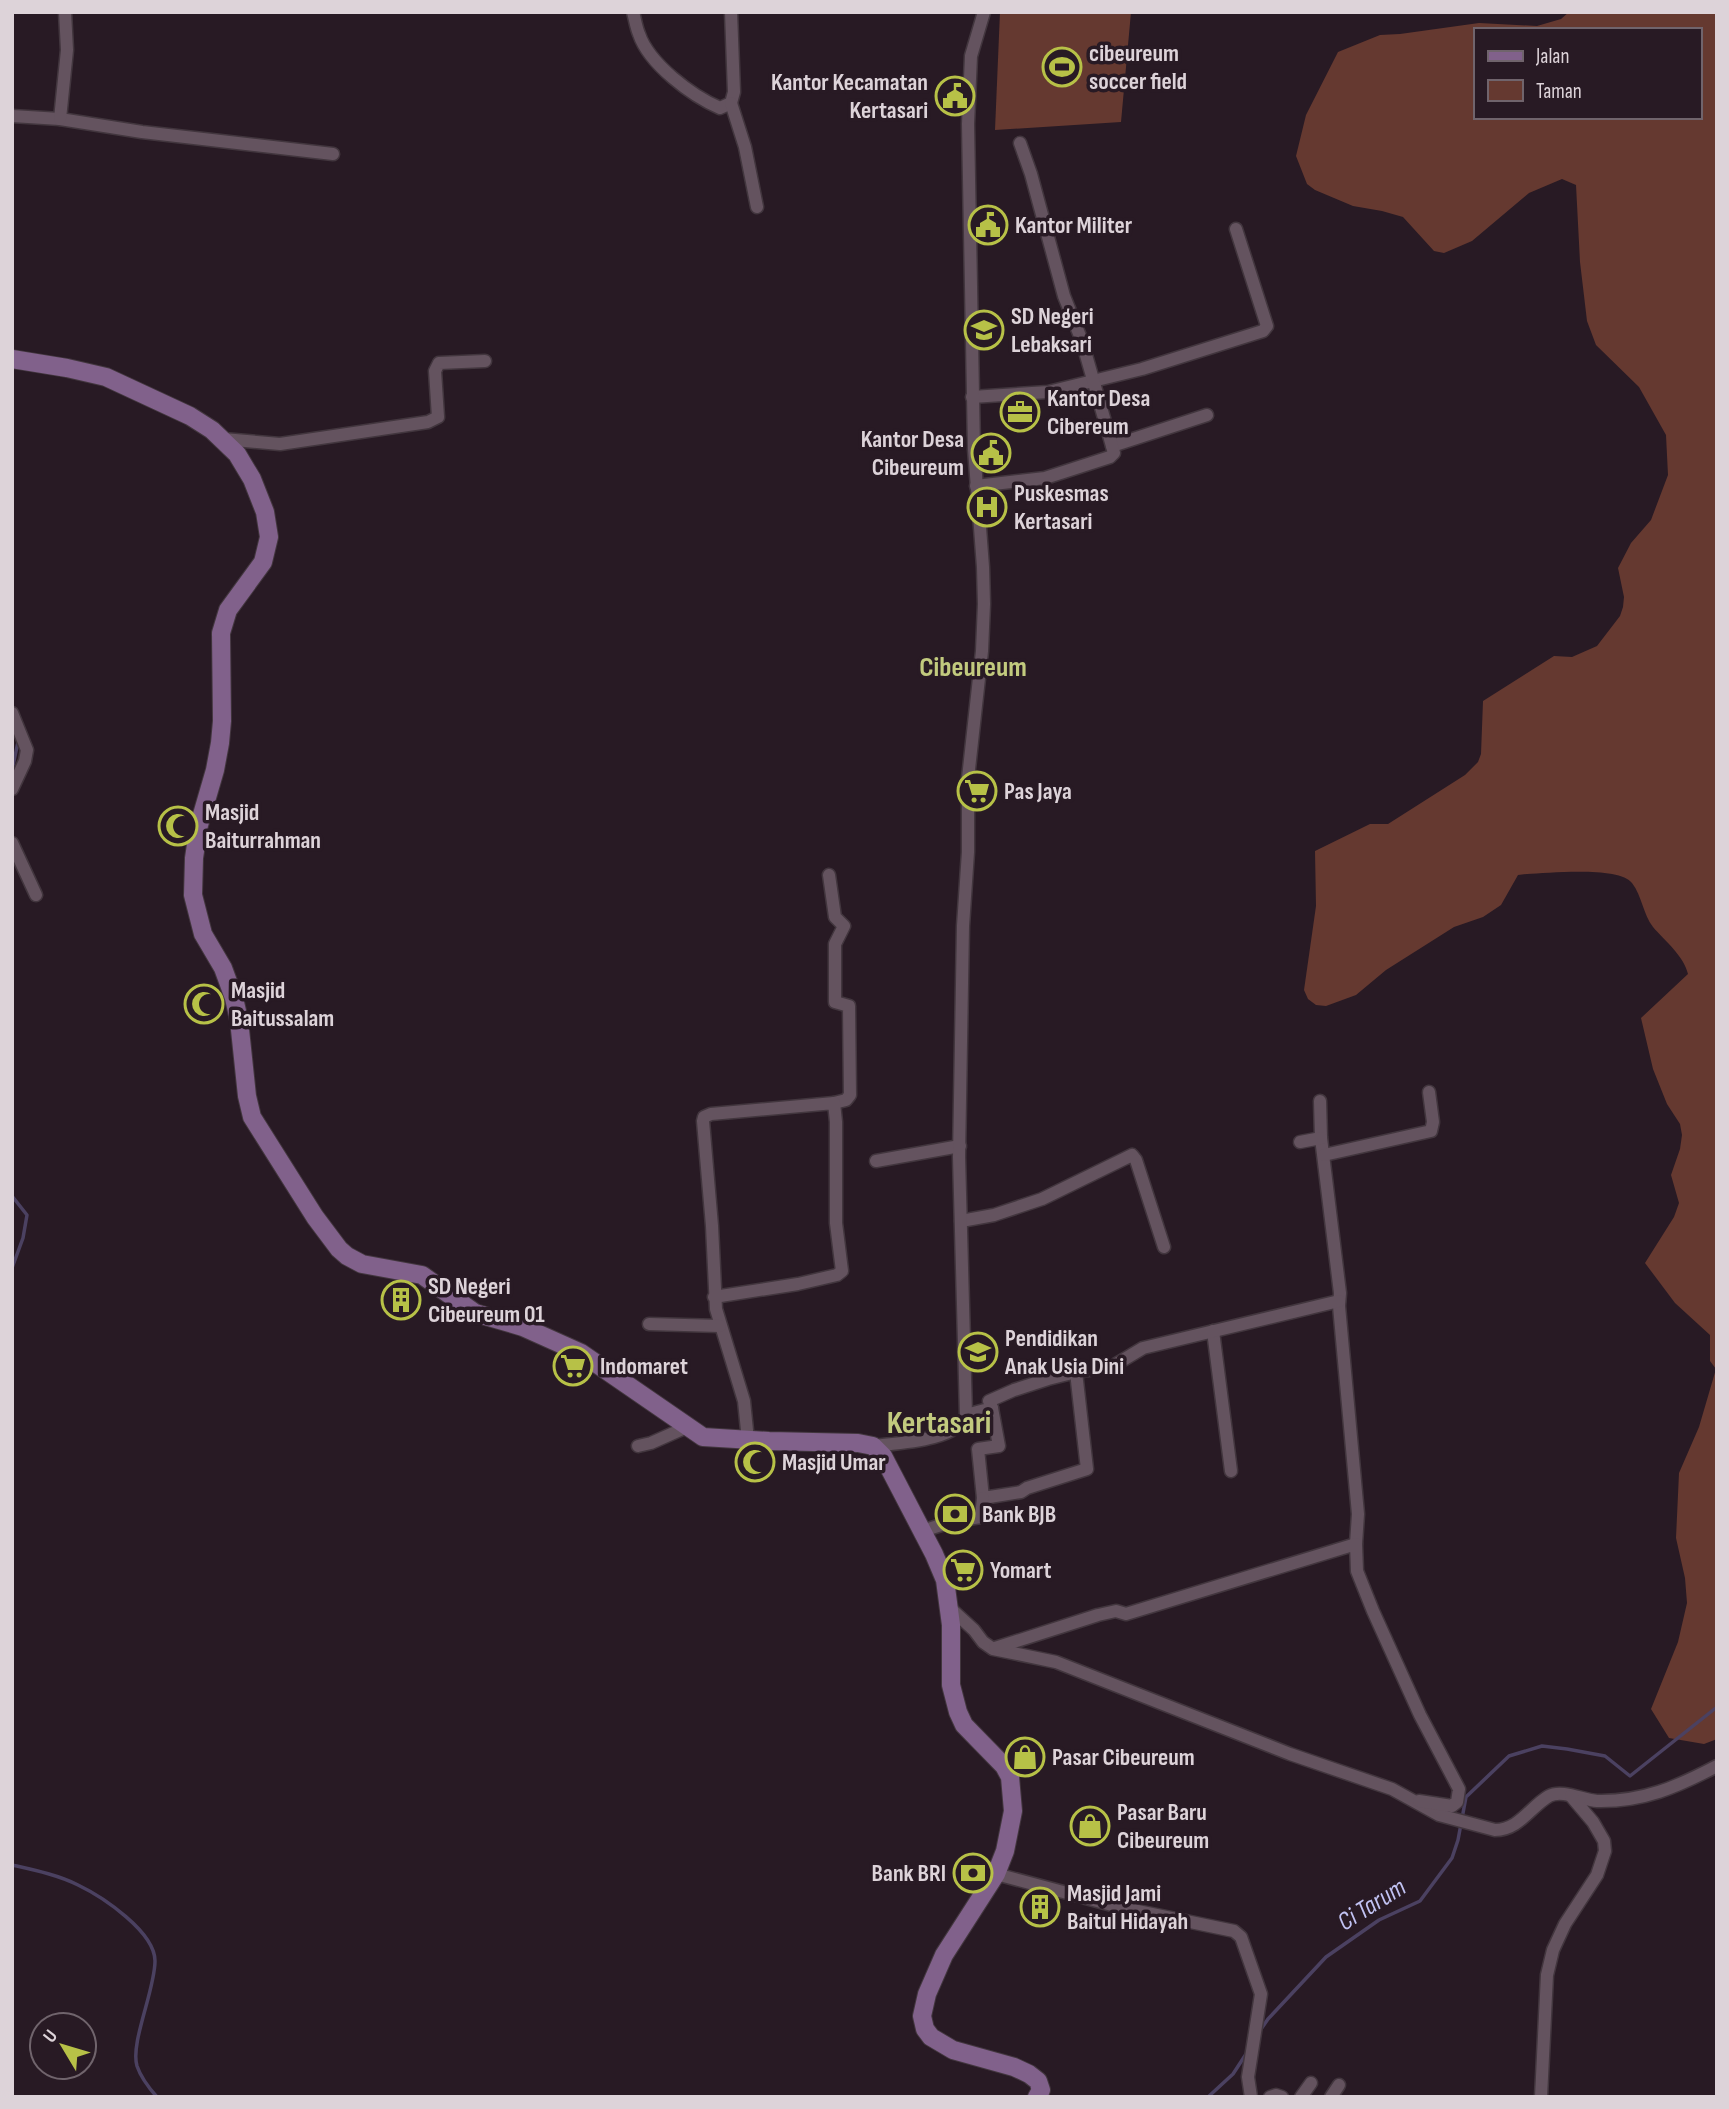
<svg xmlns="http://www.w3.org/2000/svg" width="1729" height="2109" viewBox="0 0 1729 2109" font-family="'Sofia Sans Condensed',sans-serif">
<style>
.green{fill:#653930;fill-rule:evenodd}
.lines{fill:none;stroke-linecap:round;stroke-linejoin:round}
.stream{stroke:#4b4161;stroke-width:3.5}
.street-casing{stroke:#42363e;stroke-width:15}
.secondary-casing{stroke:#42363e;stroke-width:20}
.street{stroke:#64535f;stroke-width:12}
.secondary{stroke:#81618b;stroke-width:18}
.labels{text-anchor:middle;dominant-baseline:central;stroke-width:7;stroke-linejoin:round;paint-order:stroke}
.poi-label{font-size:24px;font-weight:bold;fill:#ddd3d9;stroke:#281a24;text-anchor:start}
.water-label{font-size:26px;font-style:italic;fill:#c1c2f2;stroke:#281a24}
.quarter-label{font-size:28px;font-weight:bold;fill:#c2ca7e;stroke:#281a24}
.district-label{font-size:32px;font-weight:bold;fill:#c2ca7e;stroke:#281a24}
</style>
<rect width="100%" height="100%" fill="#281a24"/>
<g class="green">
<path d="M 1000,12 L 1131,12 L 1121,122 L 995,130 Z"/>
<path d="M 1569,12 L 1717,12 L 1717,1739 L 1704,1744 L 1669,1738 L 1651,1709 L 1678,1642 L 1687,1603 L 1685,1578 L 1676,1538 L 1679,1473 L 1699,1427 L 1716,1369 L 1710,1361 L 1710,1335 L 1675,1303 L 1645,1263 L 1674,1217 L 1679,1203 L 1671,1175 L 1680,1149 L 1682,1135 L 1680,1124 L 1667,1104 L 1653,1069 L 1641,1018 L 1688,974 C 1684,956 1665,941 1653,927 C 1643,914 1642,896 1632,883 C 1620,866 1549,873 1527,874 L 1518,875 L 1501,905 L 1483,917 L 1454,927 L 1386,970 L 1356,995 L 1326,1006 L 1316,1005 L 1308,999 L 1304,990 L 1316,906 L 1315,851 L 1370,824 L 1388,824 L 1465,775 L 1478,762 L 1481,754 L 1483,701 L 1554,656 L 1572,657 L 1597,646 L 1620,616 L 1623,607 L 1624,597 L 1618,568 L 1631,543 L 1651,520 L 1668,475 L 1666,435 L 1639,387 L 1596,345 L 1587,321 L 1580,262 L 1576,185 L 1562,179 L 1529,193 L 1472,241 L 1444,253 L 1434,251 L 1403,217 L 1382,211 L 1353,206 L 1315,190 L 1307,184 L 1296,156 L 1306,115 L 1338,52 L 1380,35 L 1400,34 L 1479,23 L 1537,26 L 1561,19 ZM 1475,30 L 1699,30 L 1699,117 L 1475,117 Z"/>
</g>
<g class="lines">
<g class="stream">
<path d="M 12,770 L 18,742"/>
<path d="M 12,1196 L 27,1215 L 23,1238 L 12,1268"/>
<path d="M 12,1865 C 34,1870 58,1875 78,1885 C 103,1897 155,1932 155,1961 C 155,1990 130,2043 137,2066 C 141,2078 149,2088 157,2097"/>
<path d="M 1259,2032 L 1268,2019 L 1326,1957 L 1379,1920 L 1420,1901 L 1452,1858 L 1458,1840 L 1466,1797 L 1509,1756 L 1542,1746 L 1567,1749 L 1605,1756 L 1630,1776 L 1717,1707"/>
<path d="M 1208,2097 L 1233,2074 L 1248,2051"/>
</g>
<defs>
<g id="street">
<path d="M 633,12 C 635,19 636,27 639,34 C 649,64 692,96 720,108 L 731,103 L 734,92 L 731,12"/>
<path d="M 731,103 L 745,147 L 757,207"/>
<path d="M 12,116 L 60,119 L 142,132 L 333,154"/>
<path d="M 60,119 L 67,50 L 65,12"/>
<path d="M 972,397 L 1048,392 L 1142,369 L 1263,331 L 1267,326 L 1236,229"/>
<path d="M 223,439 L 280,444 L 428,422 L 438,417 L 435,371 L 439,363 L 485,361"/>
<path d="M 1112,446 L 1207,415"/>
<path d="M 976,486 L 1045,478 L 1110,457 L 1114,453 L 1082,341 L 1064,296 L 1031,174 L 1020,143"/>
<path d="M 12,713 L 27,750 L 25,761 L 12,789"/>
<path d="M 12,843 L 36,895"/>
<path d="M 829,875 L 835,917 L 844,926 L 835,944 L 835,1002 L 849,1006 L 850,1095 L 846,1100 L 834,1103"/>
<path d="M 1320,1101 L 1321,1138 L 1340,1293 L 1339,1306 L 1358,1514 L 1356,1544"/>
<path d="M 1300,1142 L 1321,1138"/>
<path d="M 1324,1155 L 1431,1131 L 1433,1122 L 1429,1092"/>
<path d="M 876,1161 L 960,1146"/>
<path d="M 961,1221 L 994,1215 L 1042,1199 L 1132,1155 L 1136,1160 L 1164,1247"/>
<path d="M 714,1297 L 798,1284 L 837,1275 L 842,1271 L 836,1223 L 836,1122 L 834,1103 L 711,1114 L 704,1117 L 703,1121 L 712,1226 L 716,1309 L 744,1401 L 748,1440"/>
<path d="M 649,1324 L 720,1326"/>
<path d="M 1213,1331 L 1231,1471"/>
<path d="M 992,1408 L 999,1446 L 978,1449 L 983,1498 L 1021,1492 L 1027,1488 L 1087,1469 L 1076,1372"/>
<path d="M 966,1415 L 992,1408 L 989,1401 L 1014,1390 L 1048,1379 L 1076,1372 L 1113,1366 L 1143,1348 L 1339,1301"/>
<path d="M 638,1446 L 651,1443 L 687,1427"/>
<path d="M 873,1446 C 897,1443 958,1441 966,1415 L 959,1157 L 963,926 L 968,852 L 968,778 L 982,651 L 984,604 L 983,567 L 974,449 L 968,124 L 971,56 L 984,12"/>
<path d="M 922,1531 L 954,1521 L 981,1517 L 983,1498"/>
<path d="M 950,1608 L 974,1630 L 983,1642 L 993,1649 L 1056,1662 L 1290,1754 L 1392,1789 L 1439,1815 L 1495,1830 C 1519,1830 1530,1807 1549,1796 C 1562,1789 1583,1800 1597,1801 C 1643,1802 1677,1787 1717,1766"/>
<path d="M 995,1648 L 1098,1615 L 1116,1611 L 1126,1614 L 1356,1544 L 1357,1571 L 1373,1611 L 1420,1715 L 1459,1789 L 1457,1802 L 1452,1806 L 1419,1801"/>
<path d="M 996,1874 L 1123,1908 L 1234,1931 L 1241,1937 L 1261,1994 L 1248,2077 L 1251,2097"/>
<path d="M 1270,2097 L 1276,2095 L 1282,2097"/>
<path d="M 1301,2097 L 1311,2083"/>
<path d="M 1331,2097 L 1339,2085"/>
<path d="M 1541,2097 L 1547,1975 L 1553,1950 L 1565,1924 L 1597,1875 L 1605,1851 L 1604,1841 L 1593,1822 L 1571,1796"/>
</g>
<path id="secondary" d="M 12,359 L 67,368 L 106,377 L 190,416 L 212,430 L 237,454 L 252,479 L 265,512 L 269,537 L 263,562 L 228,610 L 221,633 L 222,721 L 220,743 L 215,770 L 199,825 L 194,858 L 193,895 L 203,934 L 223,968 L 234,998 L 239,1020 L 247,1096 L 252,1117 L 315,1217 L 339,1249 L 347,1256 L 362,1264 L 422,1275 L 475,1313 L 523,1327 L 581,1353 L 703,1437 L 769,1441 L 858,1443 L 873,1446 L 883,1456 L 934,1554 L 945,1580 L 951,1625 L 951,1685 L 958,1712 L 964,1725 L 1004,1766 L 1010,1777 L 1013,1811 L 1005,1851 L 996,1874 L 944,1955 L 927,1994 L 922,2016 L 925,2029 L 931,2037 L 953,2050 L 1014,2067 L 1029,2074 L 1038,2081 L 1041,2090 L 1037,2097"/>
</defs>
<use href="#street" class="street-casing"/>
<use href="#secondary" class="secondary-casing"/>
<use href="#street" class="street"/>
<use href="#secondary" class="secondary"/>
</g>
<defs>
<symbol id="stadium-ring" viewBox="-11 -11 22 22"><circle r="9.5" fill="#281a24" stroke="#b7c147" stroke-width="1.5"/><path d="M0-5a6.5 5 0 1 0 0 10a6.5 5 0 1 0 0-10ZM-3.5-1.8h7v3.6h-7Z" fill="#b7c147"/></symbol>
<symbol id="civic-ring" viewBox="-11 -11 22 22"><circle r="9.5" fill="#281a24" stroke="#b7c147" stroke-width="1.5"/><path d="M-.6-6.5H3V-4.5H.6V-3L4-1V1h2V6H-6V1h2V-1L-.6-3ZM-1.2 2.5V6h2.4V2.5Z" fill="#b7c147"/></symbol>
<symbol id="school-ring" viewBox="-11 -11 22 22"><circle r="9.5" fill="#281a24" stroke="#b7c147" stroke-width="1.5"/><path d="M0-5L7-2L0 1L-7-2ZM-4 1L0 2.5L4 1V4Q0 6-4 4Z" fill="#b7c147"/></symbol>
<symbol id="office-ring" viewBox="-11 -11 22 22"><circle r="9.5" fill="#281a24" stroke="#b7c147" stroke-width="1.5"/><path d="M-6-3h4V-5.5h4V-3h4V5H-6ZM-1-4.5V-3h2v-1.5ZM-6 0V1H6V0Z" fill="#b7c147"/></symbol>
<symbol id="hospital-ring" viewBox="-11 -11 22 22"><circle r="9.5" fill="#281a24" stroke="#b7c147" stroke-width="1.5"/><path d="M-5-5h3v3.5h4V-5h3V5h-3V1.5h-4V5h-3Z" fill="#b7c147"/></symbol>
<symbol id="supermarket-ring" viewBox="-11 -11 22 22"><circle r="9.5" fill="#281a24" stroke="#b7c147" stroke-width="1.5"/><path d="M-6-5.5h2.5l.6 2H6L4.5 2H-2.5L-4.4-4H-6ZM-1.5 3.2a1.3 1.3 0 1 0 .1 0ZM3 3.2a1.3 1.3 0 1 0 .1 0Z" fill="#b7c147"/></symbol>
<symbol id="mosque-ring" viewBox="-11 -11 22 22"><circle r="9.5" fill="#281a24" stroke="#b7c147" stroke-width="1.5"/><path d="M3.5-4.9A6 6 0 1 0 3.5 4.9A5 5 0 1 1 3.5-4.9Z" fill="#b7c147"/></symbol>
<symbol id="building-ring" viewBox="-11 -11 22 22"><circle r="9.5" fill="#281a24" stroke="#b7c147" stroke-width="1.5"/><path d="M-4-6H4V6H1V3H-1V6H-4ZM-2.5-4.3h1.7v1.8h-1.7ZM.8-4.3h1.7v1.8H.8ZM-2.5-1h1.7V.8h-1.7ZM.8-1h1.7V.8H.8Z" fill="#b7c147"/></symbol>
<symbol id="bank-ring" viewBox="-11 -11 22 22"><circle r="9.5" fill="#281a24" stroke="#b7c147" stroke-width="1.5"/><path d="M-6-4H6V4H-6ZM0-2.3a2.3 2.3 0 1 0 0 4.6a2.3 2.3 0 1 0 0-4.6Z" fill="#b7c147"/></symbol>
<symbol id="shop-ring" viewBox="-11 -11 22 22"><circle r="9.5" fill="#281a24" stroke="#b7c147" stroke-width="1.5"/><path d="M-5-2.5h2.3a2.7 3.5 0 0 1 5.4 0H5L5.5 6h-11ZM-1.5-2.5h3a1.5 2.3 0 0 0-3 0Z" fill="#b7c147"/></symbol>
</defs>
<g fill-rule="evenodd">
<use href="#stadium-ring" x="1040" y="45" width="44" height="44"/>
<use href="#civic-ring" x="933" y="74" width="44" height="44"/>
<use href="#civic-ring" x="966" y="203" width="44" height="44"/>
<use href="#school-ring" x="962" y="308" width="44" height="44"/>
<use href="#office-ring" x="998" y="390" width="44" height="44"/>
<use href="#civic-ring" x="969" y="431" width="44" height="44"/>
<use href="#hospital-ring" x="965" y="485" width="44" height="44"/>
<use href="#supermarket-ring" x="955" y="769" width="44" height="44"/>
<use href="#mosque-ring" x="156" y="804" width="44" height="44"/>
<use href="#mosque-ring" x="182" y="982" width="44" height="44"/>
<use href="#building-ring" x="379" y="1278" width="44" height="44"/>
<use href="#school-ring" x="956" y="1330" width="44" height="44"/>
<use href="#supermarket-ring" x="551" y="1344" width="44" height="44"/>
<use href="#mosque-ring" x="733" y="1440" width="44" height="44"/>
<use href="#bank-ring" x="933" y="1492" width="44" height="44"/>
<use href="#supermarket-ring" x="941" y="1548" width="44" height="44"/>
<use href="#shop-ring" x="1003" y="1735" width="44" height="44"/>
<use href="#shop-ring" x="1068" y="1804" width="44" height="44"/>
<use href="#bank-ring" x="951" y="1851" width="44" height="44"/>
<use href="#building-ring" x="1018" y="1885" width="44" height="44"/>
</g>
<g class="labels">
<g class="poi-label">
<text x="1089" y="53">cibeureum<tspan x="1089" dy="28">soccer field</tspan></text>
<text x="928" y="82" text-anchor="end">Kantor Kecamatan<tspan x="928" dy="28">Kertasari</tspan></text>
<text x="1015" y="225">Kantor Militer</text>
<text x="1011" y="316">SD Negeri<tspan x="1011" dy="28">Lebaksari</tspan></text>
<text x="1047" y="398">Kantor Desa<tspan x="1047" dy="28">Cibereum</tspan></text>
<text x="964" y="439" text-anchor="end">Kantor Desa<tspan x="964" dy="28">Cibeureum</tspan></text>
<text x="1014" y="493">Puskesmas<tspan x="1014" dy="28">Kertasari</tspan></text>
<text x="1004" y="791">Pas Jaya</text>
<text x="205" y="812">Masjid<tspan x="205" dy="28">Baiturrahman</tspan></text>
<text x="231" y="990">Masjid<tspan x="231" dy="28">Baitussalam</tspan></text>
<text x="428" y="1286">SD Negeri<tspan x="428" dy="28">Cibeureum 01</tspan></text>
<text x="1005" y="1338">Pendidikan<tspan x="1005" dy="28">Anak Usia Dini</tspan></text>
<text x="600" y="1366">Indomaret</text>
<text x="782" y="1462">Masjid Umar</text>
<text x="982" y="1514">Bank BJB</text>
<text x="990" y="1570">Yomart</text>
<text x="1052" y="1757">Pasar Cibeureum</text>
<text x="1117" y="1812">Pasar Baru<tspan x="1117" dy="28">Cibeureum</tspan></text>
<text x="946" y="1873" text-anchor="end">Bank BRI</text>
<text x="1067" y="1893">Masjid Jami<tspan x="1067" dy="28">Baitul Hidayah</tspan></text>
</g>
<g class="water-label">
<text transform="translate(1372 1905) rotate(-32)">Ci Tarum</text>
</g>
<g class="quarter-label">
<text x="973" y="667">Cibeureum</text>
</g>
<g class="district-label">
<text x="939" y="1423">Kertasari</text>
</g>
</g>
<rect width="1729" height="2109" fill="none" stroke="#ddd3d9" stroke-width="28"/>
<rect x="1474" y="28" width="228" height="91" fill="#281a24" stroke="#70646c" stroke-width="2"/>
<rect x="1488" y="51" width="35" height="10" fill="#81618b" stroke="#70646c" stroke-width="2"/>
<text x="1536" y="63" font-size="21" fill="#ddd3d9">Jalan</text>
<rect x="1488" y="80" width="35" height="21" fill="#653930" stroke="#70646c" stroke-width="2"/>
<text x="1536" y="98" font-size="21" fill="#ddd3d9">Taman</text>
<g transform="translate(63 2046) rotate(308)"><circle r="33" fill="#281a24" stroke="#70646c" stroke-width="2"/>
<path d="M0-5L12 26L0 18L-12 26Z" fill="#b7c147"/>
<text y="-10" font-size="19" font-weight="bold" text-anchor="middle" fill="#ddd3d9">U</text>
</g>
</svg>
